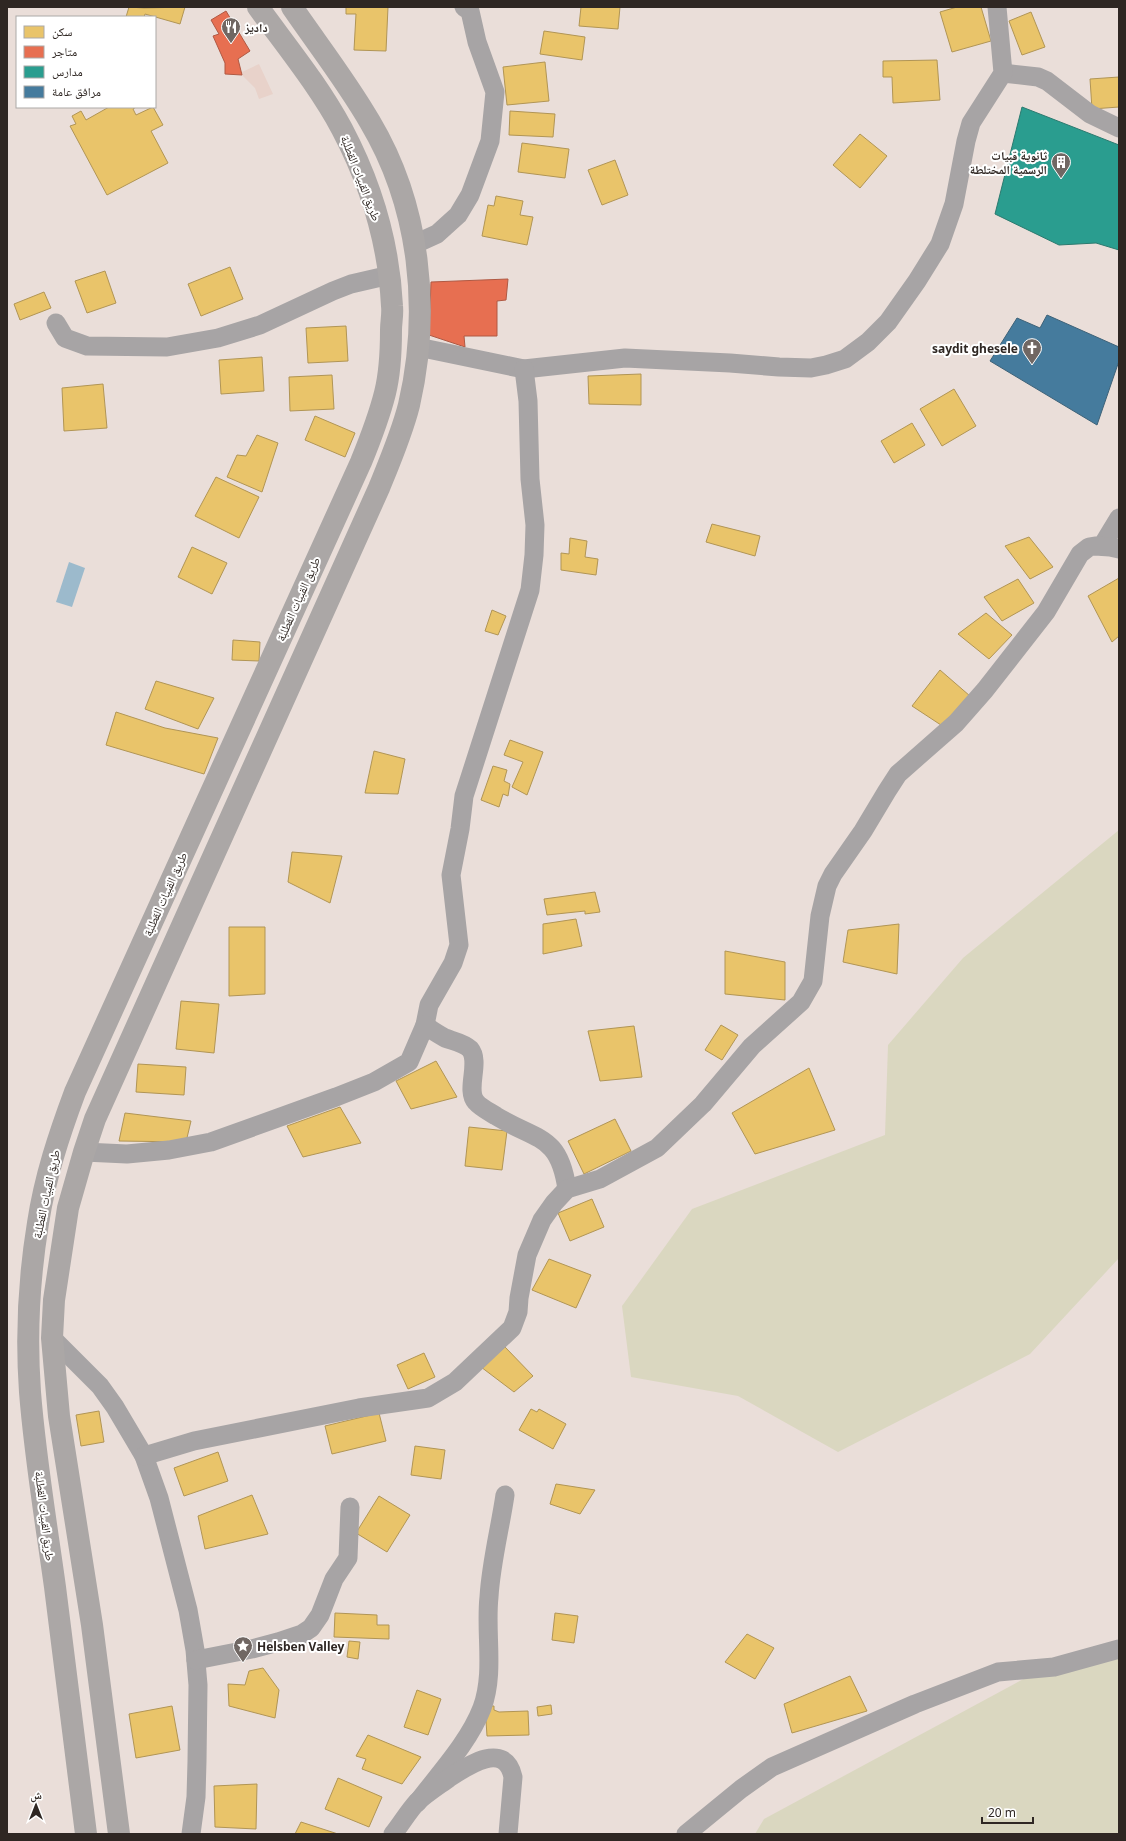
<svg xmlns="http://www.w3.org/2000/svg" width="1126" height="1841" viewBox="0 0 1126 1841" font-family="'Noto Sans','Noto Naskh Arabic',sans-serif">
<style>
.built{fill:#e8d2ca}
.green{fill:#dad7c0}
.water{fill:#9cbacc}
.homes{fill:#e9c46a;stroke:#b19555}
.shops{fill:#e76f51;stroke:#b05943}
.schools{fill:#2a9d8f;stroke:#2c7a6f}
.public{fill:#457b9d;stroke:#3e6278}
.lines{fill:none;stroke-linecap:round;stroke-linejoin:round}
.minor{stroke:#a7a4a5;stroke-width:19}
.major{stroke:#aba7a6;stroke-width:22}
.labels{text-anchor:middle;dominant-baseline:central;stroke-width:4;stroke-linejoin:round;paint-order:stroke}
.poi-label{font-size:12px;font-weight:bold;fill:#2f2723;stroke:#fff;text-anchor:start}
.street-label{font-size:12px;fill:#2f2723;stroke:#fff}
</style>
<rect width="100%" height="100%" fill="#eaded9"/>
<path class="built" d="M 259,64 L 273,94 L 259,99 L 255,88 L 240,73 Z"/>
<g class="green">
<path d="M 1119,830 L 1119,1258 L 1030,1354 L 838,1452 L 738,1396 L 631,1377 L 622,1306 L 692,1209 L 885,1135 L 888,1045 L 963,958 Z"/>
<path d="M 1119,1653 L 1119,1834 L 755,1834 L 764,1819 L 1042,1669 Z"/>
</g>
<path class="water" d="M 69,562 L 85,568 L 72,607 L 56,602 Z"/>
<g class="homes">
<path d="M 129,7 L 144,8 L 185,7 L 180,24 L 145,14 L 144,17 L 126,17 Z"/>
<path d="M 346,7 L 388,7 L 386,51 L 354,50 L 356,14 L 346,14 Z"/>
<path d="M 581,7 L 620,7 L 618,29 L 579,26 Z"/>
<path d="M 957,7 L 981,7 L 991,41 L 952,52 L 940,12 Z"/>
<path d="M 1031,12 L 1045,47 L 1022,55 L 1009,21 Z"/>
<path d="M 544,31 L 585,37 L 582,60 L 540,54 Z"/>
<path d="M 937,60 L 940,100 L 893,103 L 892,77 L 883,77 L 883,61 Z"/>
<path d="M 545,62 L 549,101 L 507,105 L 503,67 Z"/>
<path d="M 1119,77 L 1119,107 L 1092,109 L 1090,79 Z"/>
<path d="M 109,107 L 136,107 L 133,109 L 136,115 L 153,107 L 163,125 L 151,131 L 168,163 L 107,195 L 70,126 L 76,124 L 72,116 L 81,111 L 86,120 Z"/>
<path d="M 510,111 L 555,114 L 553,137 L 509,135 Z"/>
<path d="M 860,134 L 887,156 L 860,188 L 833,165 Z"/>
<path d="M 522,143 L 569,149 L 565,178 L 518,172 Z"/>
<path d="M 615,160 L 628,195 L 602,205 L 588,170 Z"/>
<path d="M 496,196 L 523,201 L 520,215 L 533,217 L 527,245 L 482,236 L 488,205 L 494,206 Z"/>
<path d="M 230,267 L 243,299 L 201,316 L 188,284 Z"/>
<path d="M 105,271 L 116,303 L 87,313 L 75,281 Z"/>
<path d="M 44,292 L 51,308 L 20,320 L 14,304 Z"/>
<path d="M 346,326 L 348,361 L 308,363 L 306,328 Z"/>
<path d="M 262,357 L 264,391 L 221,394 L 219,360 Z"/>
<path d="M 641,374 L 641,405 L 589,404 L 588,376 Z"/>
<path d="M 332,375 L 334,409 L 290,411 L 289,377 Z"/>
<path d="M 103,384 L 107,428 L 64,431 L 62,388 Z"/>
<path d="M 954,389 L 976,426 L 942,446 L 920,409 Z"/>
<path d="M 315,416 L 355,433 L 345,457 L 305,440 Z"/>
<path d="M 912,423 L 925,445 L 894,463 L 881,441 Z"/>
<path d="M 257,435 L 278,443 L 262,492 L 227,477 L 237,455 L 246,456 Z"/>
<path d="M 216,477 L 259,497 L 239,538 L 195,516 Z"/>
<path d="M 712,524 L 760,536 L 755,556 L 706,542 Z"/>
<path d="M 1029,537 L 1053,567 L 1030,579 L 1005,546 Z"/>
<path d="M 570,538 L 587,541 L 585,557 L 598,559 L 596,575 L 561,570 L 561,553 L 569,554 Z"/>
<path d="M 192,547 L 227,563 L 212,594 L 178,577 Z"/>
<path d="M 1119,578 L 1119,636 L 1112,642 L 1088,596 Z"/>
<path d="M 1018,579 L 1034,603 L 1002,621 L 984,597 Z"/>
<path d="M 492,610 L 506,616 L 498,635 L 485,631 Z"/>
<path d="M 986,613 L 1012,635 L 989,659 L 958,634 Z"/>
<path d="M 233,640 L 260,642 L 259,661 L 232,660 Z"/>
<path d="M 940,670 L 970,696 L 944,727 L 912,706 Z"/>
<path d="M 156,681 L 214,698 L 198,729 L 145,709 Z"/>
<path d="M 116,712 L 165,728 L 218,738 L 204,774 L 106,745 Z"/>
<path d="M 510,740 L 543,752 L 527,795 L 512,787 L 523,762 L 504,755 Z"/>
<path d="M 374,751 L 405,759 L 398,794 L 365,793 Z"/>
<path d="M 493,766 L 507,770 L 504,781 L 510,784 L 508,796 L 503,794 L 499,807 L 481,800 Z"/>
<path d="M 292,852 L 342,856 L 330,903 L 288,882 Z"/>
<path d="M 595,892 L 600,912 L 585,914 L 585,911 L 547,915 L 544,899 Z"/>
<path d="M 576,919 L 582,946 L 543,954 L 543,924 Z"/>
<path d="M 899,924 L 897,974 L 843,962 L 848,930 Z"/>
<path d="M 229,927 L 265,927 L 265,994 L 229,996 Z"/>
<path d="M 725,951 L 785,962 L 785,1000 L 725,994 Z"/>
<path d="M 181,1001 L 219,1004 L 214,1053 L 176,1049 Z"/>
<path d="M 721,1025 L 738,1035 L 722,1060 L 705,1050 Z"/>
<path d="M 634,1026 L 642,1077 L 600,1081 L 588,1031 Z"/>
<path d="M 436,1061 L 457,1097 L 411,1109 L 396,1081 Z"/>
<path d="M 138,1064 L 186,1067 L 184,1095 L 136,1092 Z"/>
<path d="M 809,1068 L 835,1130 L 755,1154 L 732,1113 Z"/>
<path d="M 340,1107 L 361,1143 L 303,1157 L 287,1126 Z"/>
<path d="M 125,1113 L 191,1121 L 186,1142 L 119,1141 Z"/>
<path d="M 615,1119 L 631,1151 L 584,1174 L 568,1141 Z"/>
<path d="M 469,1127 L 507,1131 L 502,1170 L 465,1166 Z"/>
<path d="M 592,1199 L 604,1227 L 570,1241 L 558,1213 Z"/>
<path d="M 549,1259 L 591,1275 L 576,1308 L 532,1290 Z"/>
<path d="M 505,1347 L 533,1376 L 514,1392 L 481,1367 Z"/>
<path d="M 424,1353 L 435,1377 L 408,1389 L 397,1365 Z"/>
<path d="M 531,1409 L 537,1412 L 539,1409 L 566,1424 L 553,1449 L 519,1430 Z"/>
<path d="M 99,1411 L 104,1442 L 81,1446 L 76,1415 Z"/>
<path d="M 379,1413 L 386,1441 L 332,1454 L 325,1426 Z"/>
<path d="M 415,1446 L 445,1450 L 441,1479 L 411,1475 Z"/>
<path d="M 218,1452 L 228,1481 L 184,1496 L 174,1468 Z"/>
<path d="M 556,1484 L 595,1490 L 580,1514 L 550,1504 Z"/>
<path d="M 252,1495 L 268,1534 L 205,1549 L 198,1516 Z"/>
<path d="M 379,1496 L 410,1515 L 387,1552 L 356,1533 Z"/>
<path d="M 335,1613 L 377,1615 L 377,1625 L 389,1625 L 389,1639 L 334,1637 Z"/>
<path d="M 555,1613 L 578,1616 L 574,1643 L 552,1640 Z"/>
<path d="M 747,1634 L 774,1648 L 755,1679 L 725,1662 Z"/>
<path d="M 349,1641 L 360,1642 L 358,1659 L 347,1657 Z"/>
<path d="M 263,1668 L 279,1690 L 275,1718 L 229,1706 L 228,1684 L 245,1685 L 249,1671 Z"/>
<path d="M 850,1676 L 867,1711 L 792,1733 L 784,1704 Z"/>
<path d="M 417,1690 L 441,1699 L 428,1735 L 404,1727 Z"/>
<path d="M 551,1705 L 552,1714 L 538,1716 L 537,1707 Z"/>
<path d="M 172,1706 L 180,1750 L 136,1758 L 129,1714 Z"/>
<path d="M 485,1706 L 494,1706 L 494,1710 L 499,1712 L 528,1711 L 529,1735 L 487,1736 Z"/>
<path d="M 368,1735 L 421,1757 L 402,1784 L 362,1769 L 366,1759 L 356,1756 Z"/>
<path d="M 338,1778 L 382,1797 L 369,1827 L 325,1809 Z"/>
<path d="M 257,1784 L 256,1829 L 215,1827 L 214,1786 Z"/>
<path d="M 301,1822 L 338,1834 L 295,1834 Z"/>
</g>
<g class="shops">
<path d="M 226,11 L 250,51 L 238,59 L 242,75 L 225,74 L 225,63 L 213,36 L 219,34 L 211,20 Z"/>
<path d="M 508,279 L 506,300 L 497,301 L 497,336 L 464,336 L 465,347 L 429,335 L 431,282 Z"/>
</g>
<path class="schools" d="M 1022,107 L 1119,145 L 1119,250 L 1096,243 L 1059,245 L 995,214 Z"/>
<path class="public" d="M 1047,315 L 1119,347 L 1119,361 L 1097,425 L 990,361 L 1017,318 L 1040,328 Z"/>
<g class="lines">
<g class="minor">
<path d="M 1003,73 L 1038,77 L 1047,81 L 1090,114 L 1119,128"/>
<path d="M 415,244 L 437,234 L 458,215 L 470,195 L 490,141 L 495,92 L 477,42 L 470,11 L 464,7"/>
<path d="M 56,323 L 65,338 L 87,346 L 167,347 L 218,338 L 260,325 L 333,291 L 351,284 L 390,275"/>
<path d="M 418,347 L 524,369 L 625,358 L 730,363 L 779,367 L 811,368 L 826,365 L 845,359 L 868,342 L 888,322 L 917,281 L 940,244 L 954,204 L 966,141 L 971,123 L 1003,73 L 997,7"/>
<path d="M 1102,546 L 1119,518"/>
<path d="M 425,1025 L 429,1005 L 453,963 L 459,945 L 451,875 L 460,829 L 464,796 L 530,590 L 534,555 L 535,525 L 530,479 L 528,401 L 524,369"/>
<path d="M 84,1152 L 127,1154 L 169,1150 L 211,1142 L 336,1097 L 374,1082 L 409,1062 L 425,1025 C 431,1030 438,1034 445,1038 C 453,1041 464,1043 470,1049 C 481,1062 465,1090 476,1102 C 481,1108 490,1112 496,1116 C 537,1141 559,1134 567,1189"/>
<path d="M 52,1338 L 100,1386 L 115,1407 L 144,1456 L 159,1498 L 188,1610 L 195,1650 L 198,1685 L 197,1761 L 196,1797 L 191,1834"/>
<path d="M 144,1456 L 194,1441 L 359,1408 L 428,1398 L 455,1382 L 512,1328 L 518,1312 L 519,1298 L 527,1255 L 542,1220 L 554,1203 L 567,1189 L 600,1179 L 657,1148 L 703,1104 L 752,1046 L 801,1002 L 813,981 L 820,916 L 827,886 L 833,874 L 863,831 L 887,791 L 898,774 L 956,723 L 985,690 L 1046,612 L 1080,554 L 1089,547 L 1095,546 L 1110,547 L 1119,549"/>
<path d="M 196,1660 L 252,1649 L 278,1642 L 302,1634 L 311,1628 L 320,1615 L 334,1579 L 348,1558 L 350,1507"/>
<path d="M 417,1803 C 439,1774 469,1742 482,1708 C 495,1673 485,1633 489,1597 C 491,1563 500,1529 505,1495"/>
<path d="M 393,1834 C 401,1824 408,1812 417,1802 C 427,1793 438,1786 449,1778 C 467,1766 505,1740 513,1777 L 508,1834"/>
<path d="M 686,1834 L 741,1789 L 772,1767 L 915,1704 L 998,1672 L 1054,1667 L 1119,1649"/>
</g>
<g class="major">
<path d="M 86,1834 C 75,1752 66,1669 55,1587 C 46,1522 35,1457 30,1392 C 26,1336 29,1278 38,1223 C 45,1177 59,1135 75,1092 L 361,462 C 370,440 379,417 385,393 C 390,373 391,352 391,330 C 391,322 393,314 392,306 C 389,245 371,184 342,129 C 319,86 287,47 258,7"/>
<path d="M 119,1834 L 92,1625 L 59,1416 L 52,1338 L 54,1300 L 68,1208 L 84,1152 L 95,1119 L 379,488 C 390,461 402,433 409,405 C 431,310 420,206 370,122 C 347,82 318,45 292,7"/>
</g>
</g>
<defs>
<symbol id="restaurant-pin" viewBox="-11 -11 22 30"><path d="M0 17L-7.5 6A9.5 9.5 0 1 1 7.5 6Z" fill="#706763" stroke="#fff"/><path d="M-5-6h1v4h1v-4h1v4h1v-4h1v5L-1.5 .5V6h-2V.5L-5-1ZM5-6V6H3V1.5H1.5Q1.5-4 5-6Z" fill="#fff"/></symbol>
<symbol id="building-pin" viewBox="-11 -11 22 30"><path d="M0 17L-7.5 6A9.5 9.5 0 1 1 7.5 6Z" fill="#706763" stroke="#fff"/><path d="M-4-6H4V6H1V3H-1V6H-4ZM-2.5-4.3h1.7v1.8h-1.7ZM.8-4.3h1.7v1.8H.8ZM-2.5-1h1.7V.8h-1.7ZM.8-1h1.7V.8H.8Z" fill="#fff"/></symbol>
<symbol id="church-pin" viewBox="-11 -11 22 30"><path d="M0 17L-7.5 6A9.5 9.5 0 1 1 7.5 6Z" fill="#706763" stroke="#fff"/><path d="M-1.2-6h2.4v3.5h3.3v2.4h-3.3V6h-2.4V-.1h-3.3v-2.4h3.3Z" fill="#fff"/></symbol>
<symbol id="sight-pin" viewBox="-11 -11 22 30"><path d="M0 17L-7.5 6A9.5 9.5 0 1 1 7.5 6Z" fill="#706763" stroke="#fff"/><path d="M0-6L1.8-2.2L6-1.7L2.9 1.2L3.7 5.4L0 3.3L-3.7 5.4L-2.9 1.2L-6-1.7L-1.8-2.2Z" fill="#fff"/></symbol>
</defs>
<g fill-rule="evenodd">
<use href="#restaurant-pin" x="220" y="16" width="22" height="30"/>
<use href="#building-pin" x="1050" y="151" width="22" height="30"/>
<use href="#church-pin" x="1021" y="337" width="22" height="30"/>
<use href="#sight-pin" x="232" y="1635" width="22" height="30"/>
</g>
<g class="labels">
<g class="poi-label">
<text x="245" y="27">داديز</text>
<text x="1047" y="155" text-anchor="end">ثانوية قبيات<tspan x="1047" dy="14">الرسمية المختلطة</tspan></text>
<text x="1018" y="348" text-anchor="end">saydit ghesele</text>
<text x="257" y="1646">Helsben Valley</text>
</g>
<g class="street-label">
<text transform="translate(361 178) rotate(69)">طريق القبيات القطلبة</text>
<text transform="translate(298 599) rotate(-66)">طريق القبيات القطلبة</text>
<text transform="translate(165 894) rotate(-66)">طريق القبيات القطلبة</text>
<text transform="translate(46 1194) rotate(-78)">طريق القبيات القطلبة</text>
<text transform="translate(45 1516) rotate(83)">طريق القبيات القطلبة</text>
</g>
</g>
<rect width="1126" height="1841" fill="none" stroke="#2f2723" stroke-width="16"/>
<rect x="16" y="16" width="140" height="92" fill="#ffffff" stroke="#aca9a7"/>
<rect x="24" y="26" width="20" height="12" fill="#e9c46a" stroke="#aca9a7"/>
<text x="52" y="36" font-size="12" fill="#2f2723">سكن</text>
<rect x="24" y="46" width="20" height="12" fill="#e76f51" stroke="#aca9a7"/>
<text x="52" y="56" font-size="12" fill="#2f2723">متاجر</text>
<rect x="24" y="66" width="20" height="12" fill="#2a9d8f" stroke="#aca9a7"/>
<text x="52" y="76" font-size="12" fill="#2f2723">مدارس</text>
<rect x="24" y="86" width="20" height="12" fill="#457b9d" stroke="#aca9a7"/>
<text x="52" y="96" font-size="12" fill="#2f2723">مرافق عامة</text>
<g transform="translate(36 1805)" stroke="#ffffff" stroke-width="3" paint-order="stroke">
<path d="M0-3L7 15L0 10L-7 15Z" fill="#2f2723"/>
<text y="-6" font-size="11" font-weight="bold" text-anchor="middle" fill="#2f2723">ش</text>
</g>
<path d="M982 1817v6h51v-6" fill="none" stroke="#2f2723" stroke-width="2"/>
<text x="988" y="1817" font-size="12" fill="#2f2723" stroke="#ffffff" stroke-width="3" paint-order="stroke">20 m</text>
</svg>
